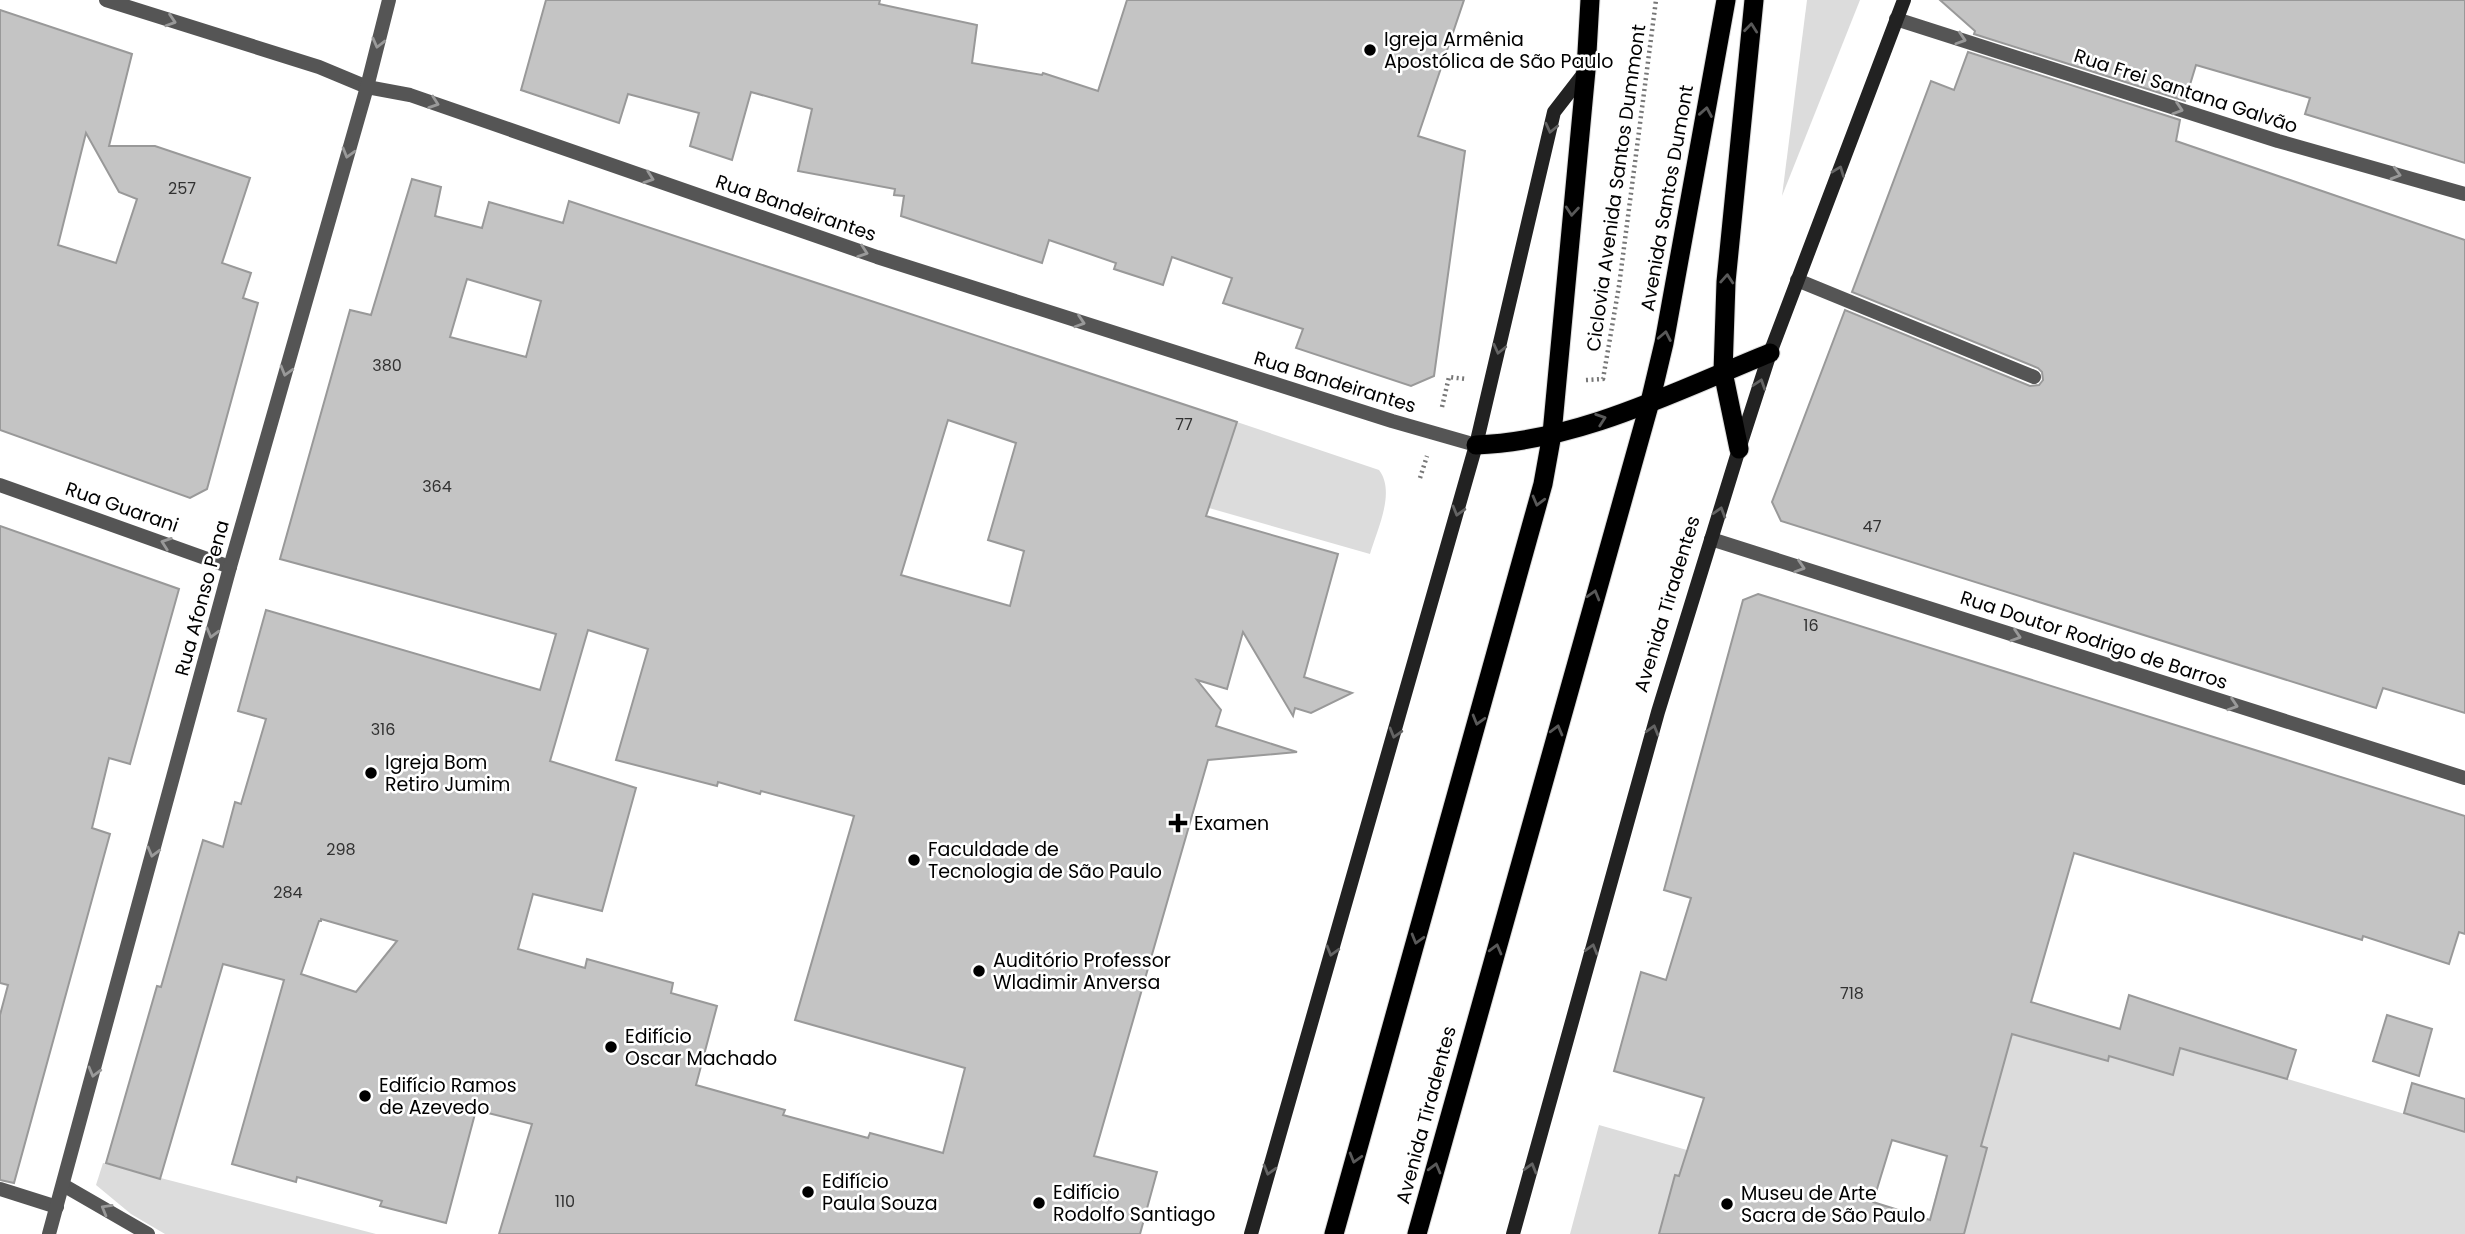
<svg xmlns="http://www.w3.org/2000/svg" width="2465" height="1234" viewBox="0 0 2465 1234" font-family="Poppins,sans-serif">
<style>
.green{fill:#dcdcdc}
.building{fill:#c4c4c4;stroke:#999;stroke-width:2;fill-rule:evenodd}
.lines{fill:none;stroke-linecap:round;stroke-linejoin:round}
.trunk-casing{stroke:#dbdbdb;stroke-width:21}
.path{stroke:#777;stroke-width:4.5;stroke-dasharray:2 3.5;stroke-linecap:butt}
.service{stroke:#555;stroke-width:14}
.minor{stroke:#555;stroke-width:14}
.tertiary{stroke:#555;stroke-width:14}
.secondary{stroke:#222;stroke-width:14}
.trunk{stroke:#000;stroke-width:19}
.oneway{stroke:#999}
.oneway2{stroke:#595959}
.oneway3{stroke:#646464}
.poi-dot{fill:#000;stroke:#fff;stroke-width:2.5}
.labels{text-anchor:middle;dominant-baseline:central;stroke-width:5;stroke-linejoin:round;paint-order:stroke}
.number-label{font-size:16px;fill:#313131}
.poi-label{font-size:19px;fill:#000;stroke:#fff;text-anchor:start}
.street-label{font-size:19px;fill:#000;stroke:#fff}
</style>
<rect width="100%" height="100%" fill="#fff"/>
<g class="green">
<path d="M 1807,0 L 1860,0 L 1782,196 Z"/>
<path d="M 1237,422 L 1379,470 C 1396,492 1377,530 1370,554 L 1209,508 Z"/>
<path d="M 1993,991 L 2465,1132 L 2465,1234 L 1570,1234 L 1599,1125 L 1929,1219 Z"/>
<path d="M 103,1163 L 376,1234 L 165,1234 L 131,1214 L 96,1185 Z"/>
</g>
<g class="building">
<path d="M 546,0 L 880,0 L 879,4 L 977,25 L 972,63 L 1042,75 L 1043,73 L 1098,91 L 1127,0 L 1464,0 L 1418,136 L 1465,151 L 1434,376 L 1411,386 L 1296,348 L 1303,329 L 1223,303 L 1232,278 L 1172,257 L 1163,285 L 1114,269 L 1116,263 L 1049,240 L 1042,263 L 901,216 L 904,196 L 894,195 L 895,189 L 798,171 L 812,109 L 751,92 L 732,160 L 690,146 L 699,113 L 628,94 L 619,123 L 521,90 Z"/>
<path d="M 1940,0 L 2465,0 L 2465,163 L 2305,114 L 2310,98 L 2196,65 L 2185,101 L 1974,34 L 1975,31 Z"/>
<path d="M 0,10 L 132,54 L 109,146 L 155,146 L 250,178 L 222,263 L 251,273 L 243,298 L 258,303 L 207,489 L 190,498 L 0,430 ZM 86,133 L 119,192 L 137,199 L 116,263 L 58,245 Z"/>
<path d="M 1968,52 L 2180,120 L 2176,141 L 2465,240 L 2465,713 L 2383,688 L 2376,708 L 1781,521 L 1772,502 L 1845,310 L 2030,386 L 2039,385 L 2043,380 L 2042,372 L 2038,368 L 1852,292 L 1931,81 L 1954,90 Z"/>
<path d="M 412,179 L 441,187 L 435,216 L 482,228 L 489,202 L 563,223 L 569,201 L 1237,422 L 1206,516 L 1338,554 L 1304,677 L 1352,693 L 1311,713 L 1295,708 L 1293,716 L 1243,632 L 1227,689 L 1197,680 L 1221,710 L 1216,726 L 1297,752 L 1208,760 L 1094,1156 L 1157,1172 L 1140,1234 L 499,1234 L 532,1124 L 476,1110 L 446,1223 L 380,1206 L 382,1201 L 297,1177 L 296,1182 L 232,1164 L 284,980 L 223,964 L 160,1179 L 106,1163 L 157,986 L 161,987 L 203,840 L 223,847 L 235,802 L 241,804 L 266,719 L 238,711 L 266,610 L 540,690 L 556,634 L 280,559 L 350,310 L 371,315 ZM 467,279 L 541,301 L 526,357 L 450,337 ZM 948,420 L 1016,443 L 988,540 L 1024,551 L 1010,606 L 901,575 ZM 588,630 L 648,649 L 616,760 L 717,786 L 718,782 L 760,794 L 761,791 L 854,816 L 795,1020 L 965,1068 L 943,1153 L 870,1133 L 868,1138 L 783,1115 L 785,1110 L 696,1085 L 717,1006 L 671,993 L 673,983 L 587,959 L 585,968 L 518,949 L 533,894 L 602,911 L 636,788 L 550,761 ZM 321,919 L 397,941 L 356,992 L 301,974 L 319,921 L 321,921 Z"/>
<path d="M 0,526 L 179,589 L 130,764 L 109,758 L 92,828 L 110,834 L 14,1183 L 0,1180 L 0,1015 L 8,985 L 0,983 Z"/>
<path d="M 1758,594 L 2465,816 L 2465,934 L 2459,932 L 2449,964 L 2363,936 L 2362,940 L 2074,853 L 2031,1002 L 2120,1029 L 2129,995 L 2296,1050 L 2287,1079 L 2180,1048 L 2173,1075 L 2109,1056 L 2108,1061 L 2012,1034 L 1981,1146 L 1987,1148 L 1964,1234 L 1659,1234 L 1675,1175 L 1679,1176 L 1704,1098 L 1614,1071 L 1641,972 L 1666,980 L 1691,898 L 1664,890 L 1743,600 ZM 1892,1140 L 1947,1156 L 1930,1220 L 1873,1202 Z"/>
<path d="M 2387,1015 L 2432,1029 L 2419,1076 L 2373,1061 Z"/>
<path d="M 2412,1083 L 2465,1099 L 2465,1132 L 2404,1113 Z"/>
</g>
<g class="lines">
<defs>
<g id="trunk">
<path d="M 1476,445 C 1580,441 1676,391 1770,353"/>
<path d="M 1739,449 L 1723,372 L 1726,282 L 1754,0"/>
<path d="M 1334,1234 L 1543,484 L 1552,434 L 1586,70 L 1590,0"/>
<path d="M 1417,1234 L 1650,402 L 1664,343 L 1726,0"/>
</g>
</defs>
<use href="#trunk" class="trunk-casing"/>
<g class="path">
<path d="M 1586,380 L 1603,379 L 1619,286 L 1656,0"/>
<path d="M 1442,407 L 1449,377 L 1466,379"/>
<path d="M 1420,478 L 1427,456"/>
</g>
<g class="service">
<path d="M 1797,280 L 2034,377"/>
<path d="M 63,1185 L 148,1234"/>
</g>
<g class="minor">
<path d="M 1896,19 L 2278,141 L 2465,194"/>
<path d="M 0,485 L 230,567"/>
<path d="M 1711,539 L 2465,778"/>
</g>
<g class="tertiary">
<path d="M 106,0 L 319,67 L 367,87 L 410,95 L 877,257 L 1392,421 L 1476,445"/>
<path d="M 0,1189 L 57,1207"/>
<path d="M 49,1234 L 230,567 L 367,87 L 389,0"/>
</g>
<g class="secondary">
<path d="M 1251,1234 L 1476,445 L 1554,112 L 1585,72"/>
<path d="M 1513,1234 L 1658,712 L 1739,449 L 1770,353 L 1904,0"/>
</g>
<use href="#trunk" class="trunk"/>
</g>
<defs><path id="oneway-chevron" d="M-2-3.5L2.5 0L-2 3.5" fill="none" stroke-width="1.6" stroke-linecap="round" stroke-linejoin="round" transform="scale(1.75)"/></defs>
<g class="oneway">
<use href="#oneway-chevron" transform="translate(171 21) rotate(18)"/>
<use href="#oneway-chevron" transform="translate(1961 39) rotate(18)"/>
<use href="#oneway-chevron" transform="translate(378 43) rotate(104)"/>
<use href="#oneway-chevron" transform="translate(434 103) rotate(19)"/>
<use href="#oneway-chevron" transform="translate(2178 109) rotate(18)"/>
<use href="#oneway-chevron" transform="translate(348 153) rotate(106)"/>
<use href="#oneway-chevron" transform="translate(2396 174) rotate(16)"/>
<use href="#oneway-chevron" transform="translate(649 178) rotate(19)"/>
<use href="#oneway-chevron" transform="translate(863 252) rotate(19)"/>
<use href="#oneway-chevron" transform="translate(1080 322) rotate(18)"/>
<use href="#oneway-chevron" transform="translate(286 371) rotate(106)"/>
<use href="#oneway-chevron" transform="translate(166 543) rotate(-161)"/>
<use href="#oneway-chevron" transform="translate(1800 567) rotate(18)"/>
<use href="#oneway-chevron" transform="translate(212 633) rotate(105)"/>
<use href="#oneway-chevron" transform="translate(2016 636) rotate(18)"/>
<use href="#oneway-chevron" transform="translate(2233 705) rotate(18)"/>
<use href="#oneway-chevron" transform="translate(153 852) rotate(105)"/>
<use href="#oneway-chevron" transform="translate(94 1072) rotate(105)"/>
<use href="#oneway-chevron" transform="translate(106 1209) rotate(-150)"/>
</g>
<g class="oneway2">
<use href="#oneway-chevron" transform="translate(1751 28) rotate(-84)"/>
<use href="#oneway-chevron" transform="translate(1706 112) rotate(-80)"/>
<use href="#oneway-chevron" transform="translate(1572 211) rotate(95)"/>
<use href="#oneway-chevron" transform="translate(1727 279) rotate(-86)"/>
<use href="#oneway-chevron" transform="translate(1665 336) rotate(-79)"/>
<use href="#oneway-chevron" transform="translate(1601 419) rotate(-19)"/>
<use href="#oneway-chevron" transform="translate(1538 501) rotate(105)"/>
<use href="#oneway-chevron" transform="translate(1594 595) rotate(-74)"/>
<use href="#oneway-chevron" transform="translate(1478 720) rotate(106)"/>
<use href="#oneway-chevron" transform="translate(1557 730) rotate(-75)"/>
<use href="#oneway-chevron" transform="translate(1417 939) rotate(106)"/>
<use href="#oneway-chevron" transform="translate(1496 949) rotate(-75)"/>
<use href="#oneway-chevron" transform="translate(1355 1158) rotate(106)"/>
<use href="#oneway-chevron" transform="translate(1435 1168) rotate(-75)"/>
</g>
<g class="oneway3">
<use href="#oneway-chevron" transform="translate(1551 128) rotate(103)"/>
<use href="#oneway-chevron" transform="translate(1839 171) rotate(-69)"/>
<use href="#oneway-chevron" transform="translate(1499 349) rotate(103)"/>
<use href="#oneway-chevron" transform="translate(1760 384) rotate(-72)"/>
<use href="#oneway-chevron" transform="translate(1458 511) rotate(106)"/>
<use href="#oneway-chevron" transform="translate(1720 512) rotate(-73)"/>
<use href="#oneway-chevron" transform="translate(1653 730) rotate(-74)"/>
<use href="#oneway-chevron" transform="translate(1395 733) rotate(106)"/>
<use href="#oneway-chevron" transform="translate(1592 949) rotate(-74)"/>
<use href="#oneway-chevron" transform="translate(1332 951) rotate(106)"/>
<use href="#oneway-chevron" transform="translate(1531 1168) rotate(-74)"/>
<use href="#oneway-chevron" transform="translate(1269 1170) rotate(106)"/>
</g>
<g class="poi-dot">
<circle cx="1370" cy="50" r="7"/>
<circle cx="371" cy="773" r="7"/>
<path d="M1174.5 812.5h7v7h7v7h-7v7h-7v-7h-7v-7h7z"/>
<circle cx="914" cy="860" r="7"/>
<circle cx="979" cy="971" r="7"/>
<circle cx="611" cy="1047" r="7"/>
<circle cx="365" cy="1096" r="7"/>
<circle cx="808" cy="1192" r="7"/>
<circle cx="1039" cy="1203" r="7"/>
<circle cx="1727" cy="1204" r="7"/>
</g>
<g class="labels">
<g class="number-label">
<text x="182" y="188">257</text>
<text x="387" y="365">380</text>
<text x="1184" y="424">77</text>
<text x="437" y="486">364</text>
<text x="1872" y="526">47</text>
<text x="1811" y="625">16</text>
<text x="383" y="729">316</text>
<text x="341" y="849">298</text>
<text x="288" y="892">284</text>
<text x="1852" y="993">718</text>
<text x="565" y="1201">110</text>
</g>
<g class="poi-label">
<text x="1384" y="39">Igreja Armênia<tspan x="1384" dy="22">Apostólica de São Paulo</tspan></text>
<text x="385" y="762">Igreja Bom<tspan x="385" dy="22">Retiro Jumim</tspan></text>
<text x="1194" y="823">Examen</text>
<text x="928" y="849">Faculdade de<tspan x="928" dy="22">Tecnologia de São Paulo</tspan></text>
<text x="993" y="960">Auditório Professor<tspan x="993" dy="22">Wladimir Anversa</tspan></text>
<text x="625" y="1036">Edifício<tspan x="625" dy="22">Oscar Machado</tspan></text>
<text x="379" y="1085">Edifício Ramos<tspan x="379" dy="22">de Azevedo</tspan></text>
<text x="822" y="1181">Edifício<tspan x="822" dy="22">Paula Souza</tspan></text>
<text x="1053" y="1192">Edifício<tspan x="1053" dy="22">Rodolfo Santiago</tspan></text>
<text x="1741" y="1193">Museu de Arte<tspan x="1741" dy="22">Sacra de São Paulo</tspan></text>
</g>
<g class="street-label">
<text transform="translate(2186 91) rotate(18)">Rua Frei Santana Galvão</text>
<text transform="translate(1616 188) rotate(-82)">Ciclovia Avenida Santos Dummont</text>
<text transform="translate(1667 198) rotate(-80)">Avenida Santos Dumont</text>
<text transform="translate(796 208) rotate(19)">Rua Bandeirantes</text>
<text transform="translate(1335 382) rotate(17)">Rua Bandeirantes</text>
<text transform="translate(122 507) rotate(19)">Rua Guarani</text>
<text transform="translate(202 598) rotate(-75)">Rua Afonso Pena</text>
<text transform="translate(1667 604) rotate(-73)">Avenida Tiradentes</text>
<text transform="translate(2094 640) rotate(18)">Rua Doutor Rodrigo de Barros</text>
<text transform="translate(1426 1115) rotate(-75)">Avenida Tiradentes</text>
</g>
</g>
</svg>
